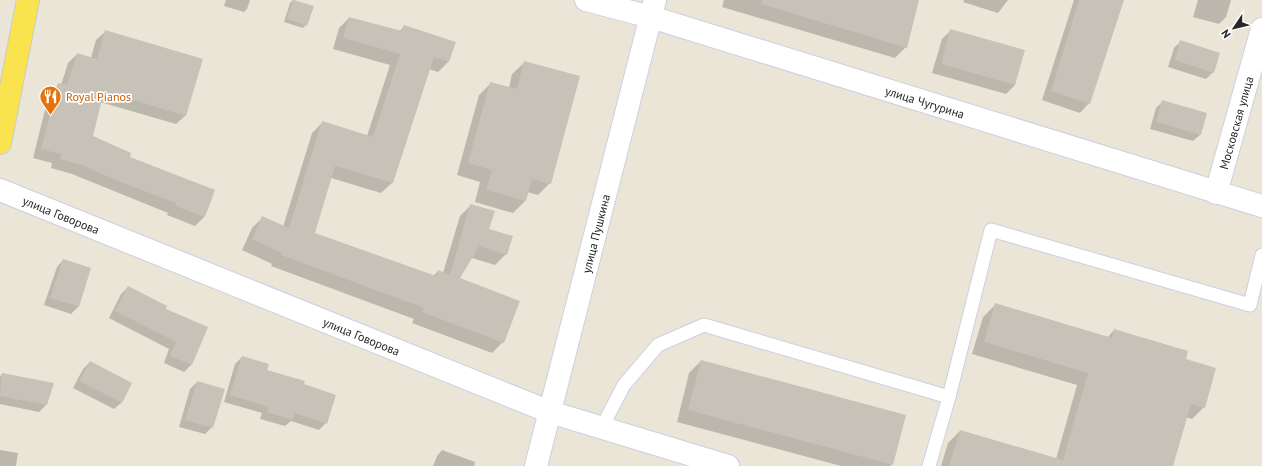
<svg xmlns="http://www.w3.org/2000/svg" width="1262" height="466" viewBox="0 0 1262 466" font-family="'PT Sans',sans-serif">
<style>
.shadow{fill:#0003}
.building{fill:#c6c2b8}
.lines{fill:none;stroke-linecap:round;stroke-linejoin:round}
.lane-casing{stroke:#cdcfe2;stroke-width:15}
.street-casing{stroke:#cdcfe2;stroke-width:24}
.secondary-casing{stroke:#cdcfe2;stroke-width:24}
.primary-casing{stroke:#cbcbcb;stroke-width:24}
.lane{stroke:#fff;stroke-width:13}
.street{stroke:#fff;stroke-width:22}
.secondary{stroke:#fff;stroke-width:22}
.primary{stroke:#f9e34f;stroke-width:22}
.labels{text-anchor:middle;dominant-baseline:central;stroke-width:3.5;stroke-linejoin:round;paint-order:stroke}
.food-label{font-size:12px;fill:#c56008;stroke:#fff;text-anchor:start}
.street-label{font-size:12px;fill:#272727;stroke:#fff}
</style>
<rect width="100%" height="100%" fill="#ebe5d7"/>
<g class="shadow">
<path d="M 226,0 L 250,0 L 247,9 L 244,12 L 224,6 Z"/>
<path d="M 293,0 L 313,7 L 306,25 L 303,28 L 284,22 L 290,3 Z"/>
<path d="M 724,0 L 918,0 L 906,47 L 895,58 L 722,7 Z"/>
<path d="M 964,0 L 1008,0 L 998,13 L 963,2 Z"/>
<path d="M 1074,0 L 1123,0 L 1089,103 L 1080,113 L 1042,100 Z"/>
<path d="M 1198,0 L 1231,0 L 1226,17 L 1219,24 L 1193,17 Z"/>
<path d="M 349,18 L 400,31 L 404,26 L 449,61 L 438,72 L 429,69 L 392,183 L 381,193 L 331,178 L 313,234 L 433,276 L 438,271 L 443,273 L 460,216 L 470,206 L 506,254 L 495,265 L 472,258 L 459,279 L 503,342 L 492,353 L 412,323 L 414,319 L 271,266 L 272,264 L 242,250 L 252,228 L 263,217 L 283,227 L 312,133 L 323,122 L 367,136 L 390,65 L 333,49 L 339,28 Z"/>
<path d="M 951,30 L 1015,85 L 1006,94 L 932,73 L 942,39 Z"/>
<path d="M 106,31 L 186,115 L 176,124 L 100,102 L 92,137 L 128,157 L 214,191 L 204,217 L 195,226 L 167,215 L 168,213 L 72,174 L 51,168 L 52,163 L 33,158 L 49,94 L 59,84 L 61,85 L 68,63 L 77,54 L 91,58 L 96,40 Z"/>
<path d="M 1181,41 L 1213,72 L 1206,79 L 1168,67 L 1174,48 Z"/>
<path d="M 525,62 L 550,183 L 538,195 L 527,192 L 525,201 L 513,213 L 475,202 L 480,182 L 457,175 L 479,95 L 491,83 L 509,88 L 512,74 Z"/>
<path d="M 1163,101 L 1200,135 L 1193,141 L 1150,129 L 1156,108 Z"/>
<path d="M 63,260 L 90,268 L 78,307 L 71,314 L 44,305 L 57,267 Z"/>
<path d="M 128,287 L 164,309 L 207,328 L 191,365 L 184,372 L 164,363 L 169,349 L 109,318 L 121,294 Z"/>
<path d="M 995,305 L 1108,337 L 1114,330 L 1185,359 L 1204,407 L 1192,419 L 1186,417 L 1172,466 L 941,466 L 948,443 L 960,431 L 1056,459 L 1077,385 L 972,354 L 983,317 Z"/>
<path d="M 242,357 L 266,371 L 303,385 L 326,423 L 319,430 L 291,421 L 285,426 L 260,419 L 262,413 L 224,402 L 235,364 Z"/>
<path d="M 701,361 L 892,464 L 890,466 L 841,466 L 677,422 L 689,373 Z"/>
<path d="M 90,362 L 131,384 L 121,403 L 114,409 L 73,388 L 83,369 Z"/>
<path d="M 2,374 L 46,405 L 39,412 L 0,404 L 0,377 Z"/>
<path d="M 197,382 L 212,427 L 205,434 L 179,427 L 190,389 Z"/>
<path d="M 0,450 L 18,453 L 16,466 L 0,466 Z"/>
<path d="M 442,450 L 475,462 L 474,466 L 433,466 L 437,456 Z"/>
</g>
<g class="building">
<path d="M 293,0 L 314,6 L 307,26 L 287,19 Z"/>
<path d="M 762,0 L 919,0 L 907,48 L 761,4 Z"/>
<path d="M 1079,0 L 1124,0 L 1090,104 L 1051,91 Z"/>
<path d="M 349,17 L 402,31 L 404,25 L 456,42 L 449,62 L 434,57 L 393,183 L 335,166 L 315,233 L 436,276 L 438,270 L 450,275 L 470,204 L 495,211 L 489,229 L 513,236 L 507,255 L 479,246 L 460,278 L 520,301 L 504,343 L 422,312 L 424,308 L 281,255 L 282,253 L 252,239 L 262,216 L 289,228 L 322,121 L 373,137 L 400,54 L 343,38 Z"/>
<path d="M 950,29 L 1025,50 L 1015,85 L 941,64 Z"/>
<path d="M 105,30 L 203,59 L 186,116 L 104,91 L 93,136 L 131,153 L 130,157 L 215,190 L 205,217 L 175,206 L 176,203 L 118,181 L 82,165 L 60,159 L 61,154 L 41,149 L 58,83 L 67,85 L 77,53 L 97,59 Z"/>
<path d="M 1180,40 L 1220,53 L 1214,73 L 1175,60 Z"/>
<path d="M 524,61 L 580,76 L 551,184 L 532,179 L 526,201 L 486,190 L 492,170 L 468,163 L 490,82 L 517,89 Z"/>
<path d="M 1162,100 L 1207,113 L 1201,135 L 1156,122 Z"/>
<path d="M 63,259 L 91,268 L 79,307 L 50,298 Z"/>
<path d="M 128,286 L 167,306 L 166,309 L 208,327 L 192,365 L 170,356 L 176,342 L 115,311 Z"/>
<path d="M 995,303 L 1112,338 L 1114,329 L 1188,351 L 1186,359 L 1216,368 L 1205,408 L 1191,404 L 1173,466 L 949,466 L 960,430 L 1063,460 L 1088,373 L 984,342 Z"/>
<path d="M 242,356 L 269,364 L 267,370 L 305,381 L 304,384 L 336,395 L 327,424 L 295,413 L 293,420 L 267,412 L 268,407 L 230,395 Z"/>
<path d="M 701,360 L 906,415 L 893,465 L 688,410 Z"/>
<path d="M 90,361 L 132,383 L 122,403 L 79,381 Z"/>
<path d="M 2,373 L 54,383 L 47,405 L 0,396 Z"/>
<path d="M 197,381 L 225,389 L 213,428 L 185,420 Z"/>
</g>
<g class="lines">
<defs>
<g id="lane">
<path d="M 602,427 L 624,385 L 658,345 L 704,325 L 949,397"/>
<path d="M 929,466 L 949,397 L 991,230 L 1250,305 L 1262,255"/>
</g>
<g id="street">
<path id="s1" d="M 0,190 L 550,412 L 728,466"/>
<path id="s2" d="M 1216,193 L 1262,29"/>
<path id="s3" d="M 536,466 L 655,0"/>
</g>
<g id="secondary">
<path id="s4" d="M 586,0 L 651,17 L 1262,206"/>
</g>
<path id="primary" d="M 0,143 L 28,0"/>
</defs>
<use href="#lane" class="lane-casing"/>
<use href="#street" class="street-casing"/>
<use href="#secondary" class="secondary-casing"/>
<use href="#primary" class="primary-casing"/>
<use href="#lane" class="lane"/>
<use href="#street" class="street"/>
<use href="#secondary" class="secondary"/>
<use href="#primary" class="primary"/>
</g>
<defs>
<symbol id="restaurant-pin" viewBox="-11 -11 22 30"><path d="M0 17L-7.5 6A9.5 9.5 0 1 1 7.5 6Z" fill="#e8710a" stroke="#fff"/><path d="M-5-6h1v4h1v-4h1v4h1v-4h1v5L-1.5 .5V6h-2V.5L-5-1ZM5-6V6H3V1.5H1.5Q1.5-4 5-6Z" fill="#fff"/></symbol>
</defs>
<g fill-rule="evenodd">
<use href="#restaurant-pin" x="38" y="84" width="25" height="34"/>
</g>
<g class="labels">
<g class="food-label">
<text x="66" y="96">Royal Pianos</text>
</g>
<g class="street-label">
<text stroke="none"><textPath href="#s4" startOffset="354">улица Чугурина</textPath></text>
<text stroke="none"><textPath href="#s2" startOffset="73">Московская улица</textPath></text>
<text stroke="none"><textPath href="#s1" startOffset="66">улица Говорова</textPath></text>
<text stroke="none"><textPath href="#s3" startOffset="240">улица Пушкина</textPath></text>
<text stroke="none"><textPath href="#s1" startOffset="390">улица Говорова</textPath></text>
</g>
</g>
<g transform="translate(1234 28) rotate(235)" stroke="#ffffff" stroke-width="3" paint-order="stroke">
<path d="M0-3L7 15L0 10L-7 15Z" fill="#272727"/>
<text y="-6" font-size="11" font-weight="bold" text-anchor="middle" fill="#272727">N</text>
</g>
</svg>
